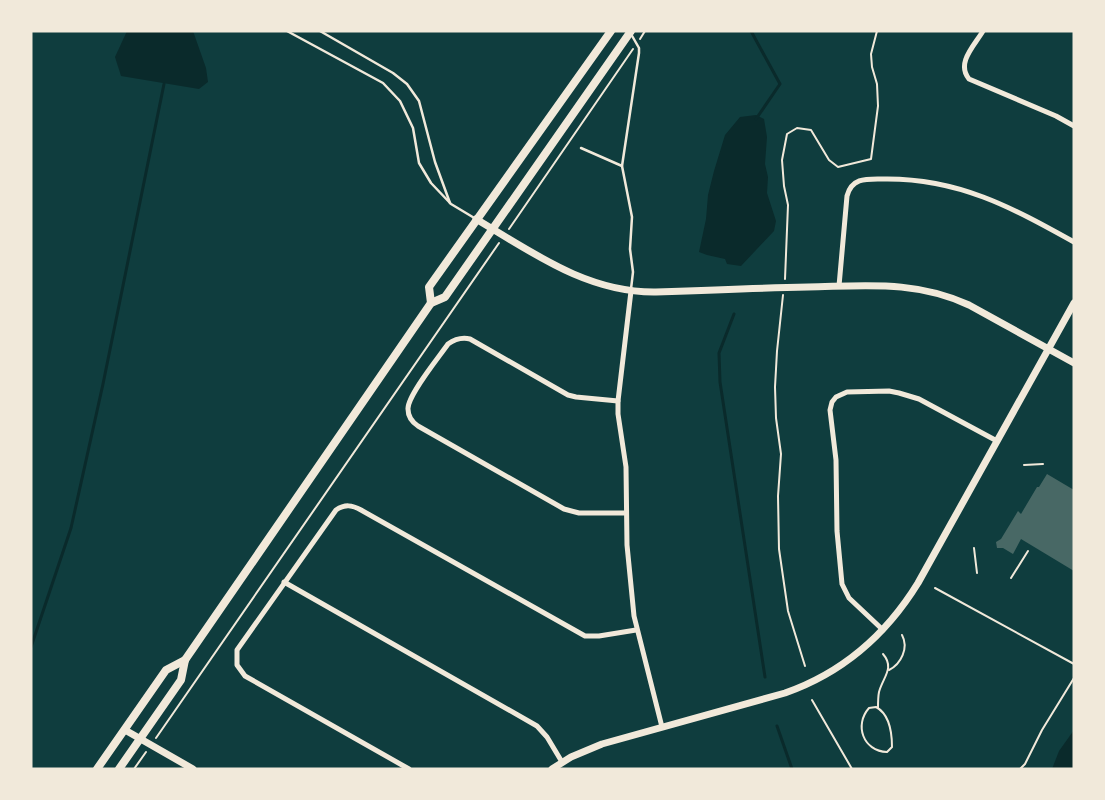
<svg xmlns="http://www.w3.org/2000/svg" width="1105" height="800" viewBox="0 0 1105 800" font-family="'Varela Round',sans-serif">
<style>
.water{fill:#0a2a2b}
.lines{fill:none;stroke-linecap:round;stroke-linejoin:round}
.stream{stroke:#0a2a2b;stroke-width:3}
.building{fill:#486865}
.path{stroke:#f1e9da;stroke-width:2}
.service{stroke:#f1e9da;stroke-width:2.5}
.minor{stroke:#f1e9da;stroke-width:5}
.tertiary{stroke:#f1e9da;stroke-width:7}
.secondary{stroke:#f1e9da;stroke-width:8}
</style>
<rect width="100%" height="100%" fill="#0f3d3e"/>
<g class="water">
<path d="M 127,31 L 193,31 L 206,68 L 208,82 L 199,89 L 121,76 L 115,57 Z"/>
<path d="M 756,115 L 764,119 L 767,137 L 765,164 L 768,177 L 767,193 L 776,221 L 774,231 L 741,266 L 727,264 L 725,259 L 707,255 L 699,252 L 706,219 L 708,195 L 714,171 L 725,135 L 740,117 Z"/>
<path d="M 1074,730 L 1074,769 L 1052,769 L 1059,751 Z"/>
</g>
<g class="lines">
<g class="stream">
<path d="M 751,31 L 780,84 L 756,119"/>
<path d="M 734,314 L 719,353 L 720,382 L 765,677"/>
<path d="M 31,647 L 71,528 L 103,384 L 164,84"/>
<path d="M 777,726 L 792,769"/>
</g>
</g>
<path class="building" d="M 1047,474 L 1074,490 L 1074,571 L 1021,539 L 1013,554 L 1003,548 L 997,548 L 996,542 L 1001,539 L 1018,511 L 1021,514 L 1037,487 L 1039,487 Z"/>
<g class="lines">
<g class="path">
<path d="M 640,39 L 645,31"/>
<path d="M 509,229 L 633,49"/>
<path d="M 785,279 L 788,205 L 784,186 L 782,160 L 787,134 L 797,128 L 811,130 L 829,160 L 838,167 L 871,159 L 878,106 L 877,84 L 872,67 L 871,54 L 877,31"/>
<path d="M 783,295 L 777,351 L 775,387 L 776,418 L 781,454 L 778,496 L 779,549 L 788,611 L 805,666"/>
<path d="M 1024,465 L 1043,464"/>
<path d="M 974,548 L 977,573"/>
<path d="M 1011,578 L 1028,551"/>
<path d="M 935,588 L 1074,664"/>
<path d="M 889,670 C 901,664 909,648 902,635"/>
<path d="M 812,700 L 852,769"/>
<path d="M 876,707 C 889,714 892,733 892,747 L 887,752 C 863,751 854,725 869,708 Z"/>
<path d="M 878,708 C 878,703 878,697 879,692 C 883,677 895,668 883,654"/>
<path d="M 156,738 L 499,243"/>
<path d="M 134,769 L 146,752"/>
<path d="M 1020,769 L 1025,764 L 1042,730 L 1074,678"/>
</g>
<g class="service">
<path d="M 287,31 L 383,83 L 400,101 L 413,128 L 419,163 L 431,183 L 451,204 L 476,219"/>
<path d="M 320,31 L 393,73 L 407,84 L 419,101 L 435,162 L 450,203"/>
<path d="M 581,148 L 622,166"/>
<path d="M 631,289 L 633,272 L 630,249 L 632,217 L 622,166 L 639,53 L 639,48 L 631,34"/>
</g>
<g class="minor">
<path d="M 983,31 C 974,46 956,63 969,79 L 1056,116 L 1074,126"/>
<path d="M 839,286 L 847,196 C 852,177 867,179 884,179 C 958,178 1011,207 1074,242"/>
<path d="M 631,291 L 618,401 L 618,414 L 626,467 L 627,545 L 634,616 L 662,727"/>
<path d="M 618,401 L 576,397 L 568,395 L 470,339 C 461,337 455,339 448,344 C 439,357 407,396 408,409 C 408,417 412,422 418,426 L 564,509 L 579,513 L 626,513"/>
<path d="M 284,582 L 537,726 L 547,737 L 562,762"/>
<path d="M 883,630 L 849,598 L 842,584 L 837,531 L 836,460 L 830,410 L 832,402 L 836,397 L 847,392 L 889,391 L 899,393 L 919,399 L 997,441"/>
<path d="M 409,769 L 245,676 L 237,665 L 237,650 L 336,510 C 345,504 352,505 361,510 L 585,636 L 599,636 L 636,630"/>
</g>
<g class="tertiary">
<path d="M 476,219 C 533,253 588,293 656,292 C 707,290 758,288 808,287 C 866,286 915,280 969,305 L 1074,363"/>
<path d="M 125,730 L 193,769"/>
<path d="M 552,769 L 571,757 L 602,744 L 785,693 C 842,673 886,635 918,583 L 1074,303"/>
</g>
<g class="secondary">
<path d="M 431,303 L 429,287 L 611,31"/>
<path d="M 97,769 L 166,670 L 185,660"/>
<path d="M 119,769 L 181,680 L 185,660 L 431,303 L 445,297 L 631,31"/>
</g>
</g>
<rect width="1105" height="800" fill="none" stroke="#f1e9da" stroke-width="65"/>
</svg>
